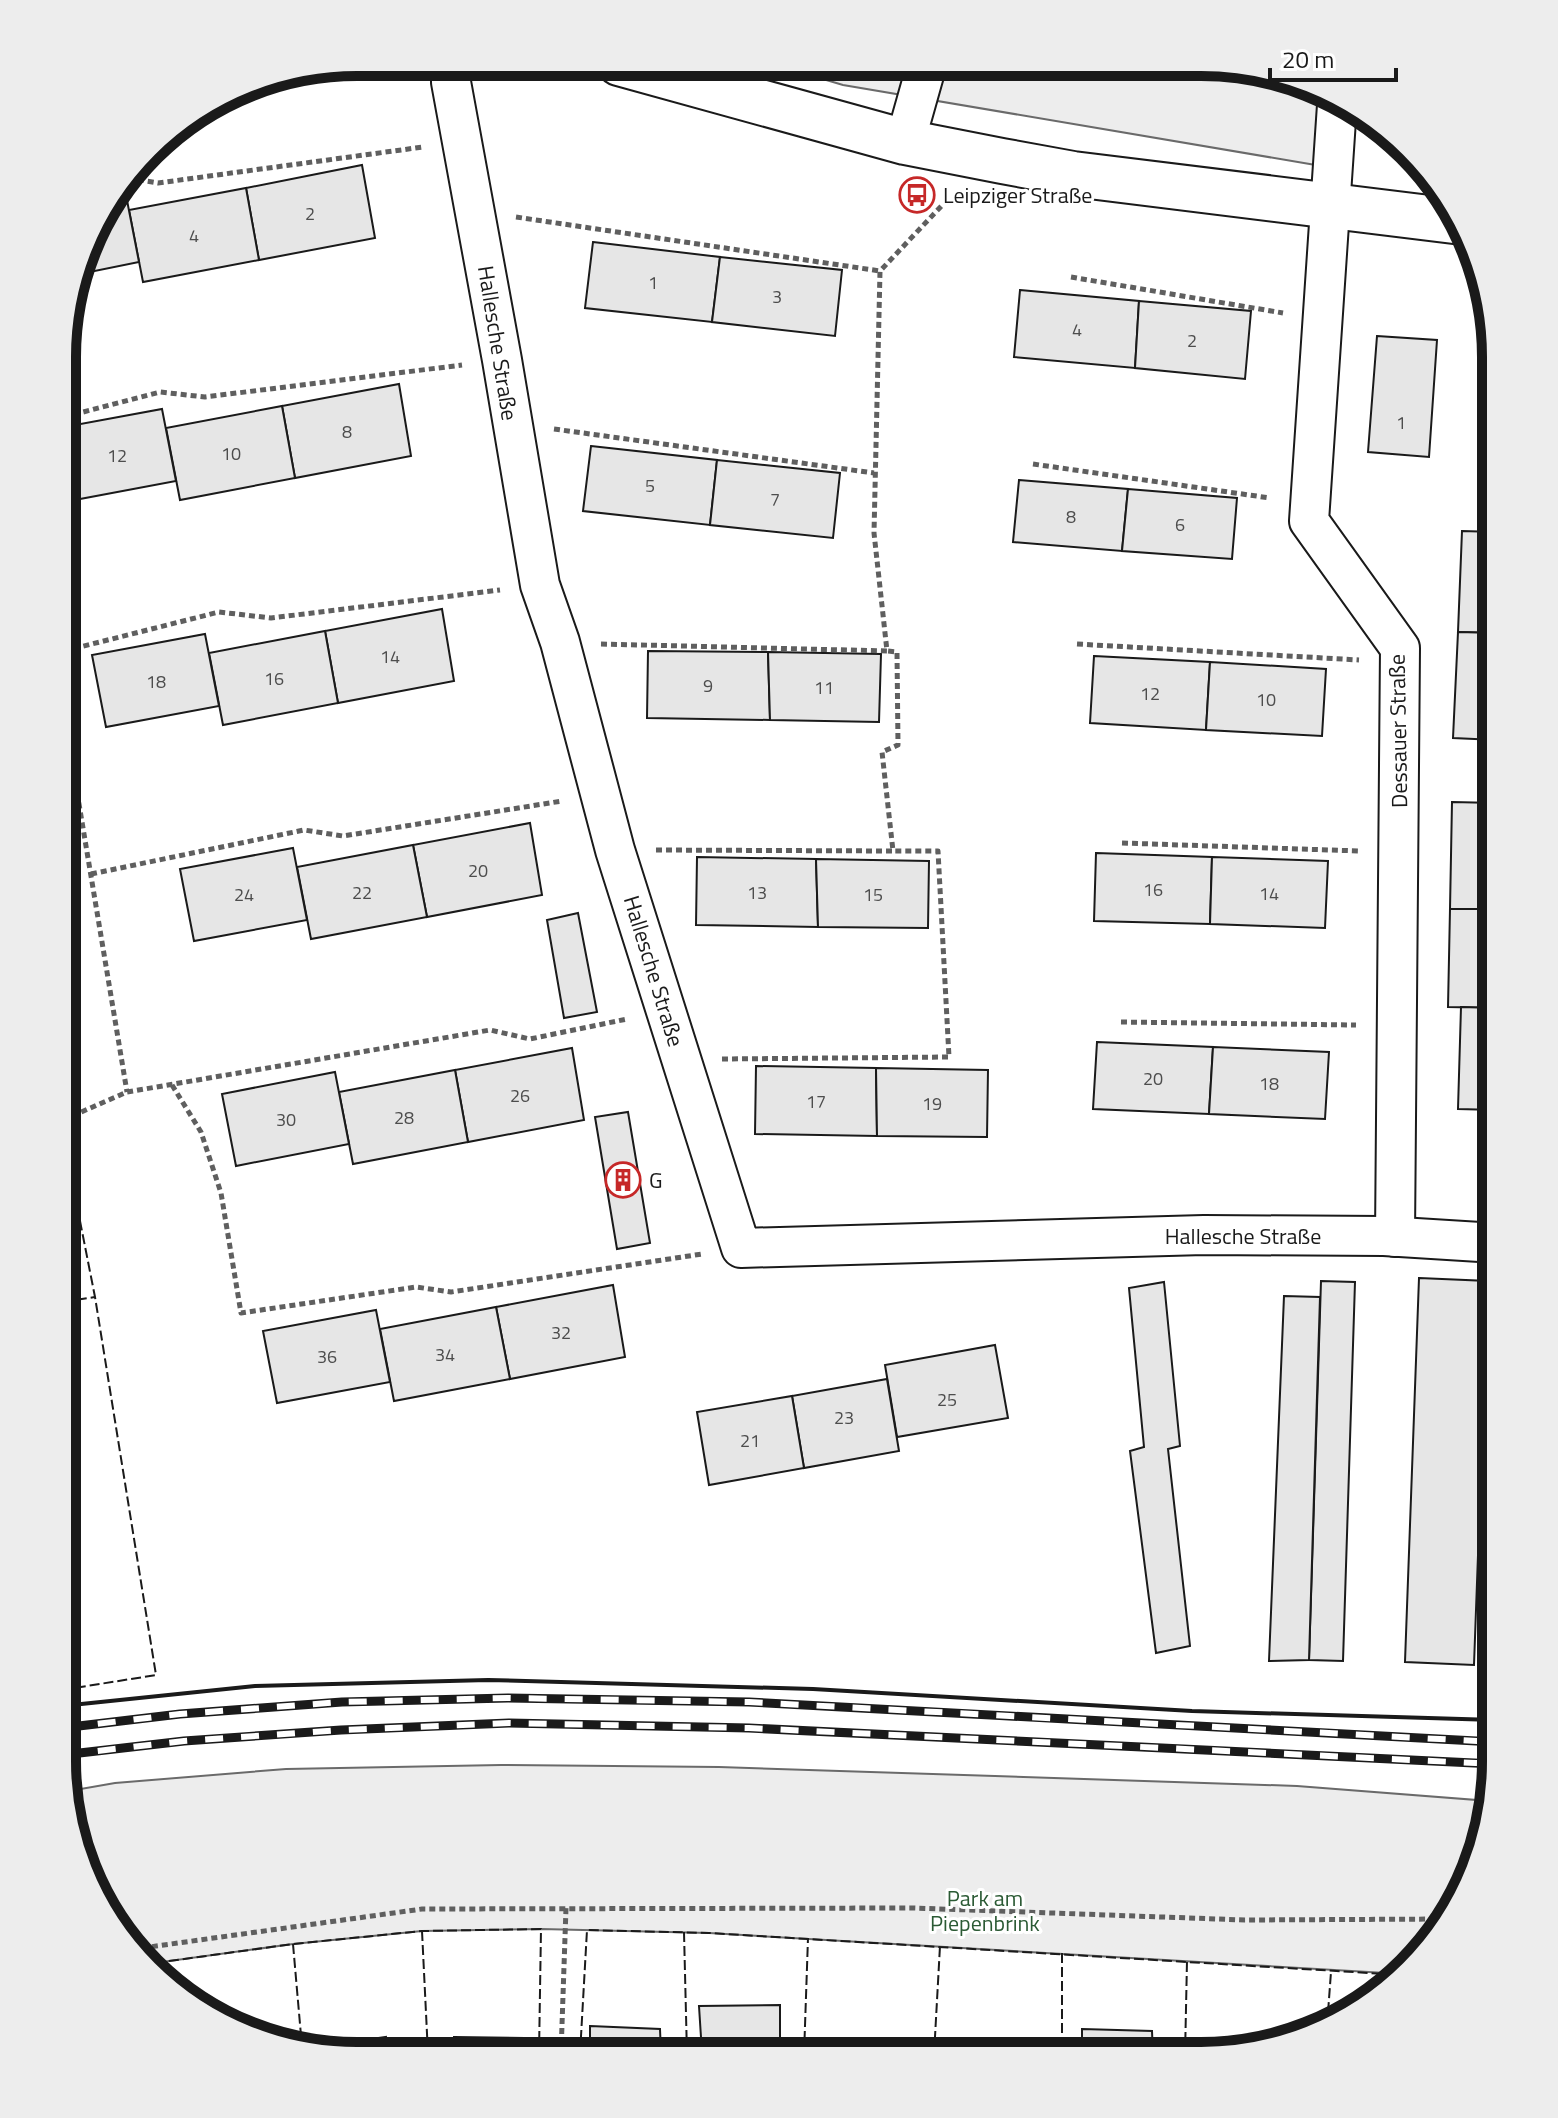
<svg xmlns="http://www.w3.org/2000/svg" width="1558" height="2118" viewBox="0 0 1558 2118" font-family="'Titillium Web',sans-serif">
<style>
.built{fill:#ededed;stroke:#6a6a6a;stroke-width:2}
.building{fill:#e6e6e6;stroke:#1a1a1a;stroke-width:2}
.lines{fill:none;stroke-linecap:round;stroke-linejoin:round}
.minor-casing{stroke:#1a1a1a;stroke-width:42}
.secondary-casing{stroke:#1a1a1a;stroke-width:48}
.path{stroke:#5f5f5f;stroke-width:5;stroke-dasharray:6 4;stroke-linecap:butt}
.minor{stroke:#fff;stroke-width:38}
.secondary{stroke:#fff;stroke-width:44}
.rail-casing{stroke:#1a1a1a;stroke-width:9}
.rail{stroke:#fff;stroke-width:6;stroke-dasharray:18;stroke-linecap:butt}
.fence{stroke:#1a1a1a;stroke-width:2;stroke-dasharray:10 4;stroke-linecap:butt}
.wall{stroke:#1a1a1a;stroke-width:4}
.labels{text-anchor:middle;dominant-baseline:central;stroke-width:6;stroke-linejoin:round;paint-order:stroke}
.number-label{font-size:18px;fill:#4d4d4d}
.poi-label{font-size:22px;fill:#1a1a1a;stroke:#fff;text-anchor:start}
.street-label{font-size:22px;fill:#1a1a1a;stroke:#fff}
.park-label{font-size:22px;fill:#2b5a34;stroke:#fff}
.rim{fill:none;stroke:#1a1a1a;stroke-width:10}
</style>
<rect width="100%" height="100%" fill="#fff"/>
<g class="built">
<path d="M 769,63 L 1240,65 L 1355,112 L 1351,171 L 843,85 Z"/>
<path d="M 501,1765 L 719,1767 L 1297,1786 L 1489,1801 L 1446,1924 L 1403,1974 L 709,1933 L 541,1929 L 422,1931 L 293,1944 L 155,1963 L 93,1892 L 69,1791 L 115,1783 L 286,1769 Z"/>
</g>
<g class="building">
<path d="M 362,165 L 375,238 L 259,260 L 246,188 Z"/>
<path d="M 246,188 L 259,260 L 143,282 L 129,210 Z"/>
<path d="M 125,190 L 139,262 L 80,274 L 101,210 L 116,192 Z"/>
<path d="M 593,242 L 720,257 L 712,322 L 585,308 Z"/>
<path d="M 720,257 L 842,270 L 835,336 L 712,322 Z"/>
<path d="M 1020,290 L 1139,301 L 1135,368 L 1014,357 Z"/>
<path d="M 1139,301 L 1251,311 L 1245,379 L 1135,368 Z"/>
<path d="M 1377,336 L 1437,340 L 1429,457 L 1368,452 Z"/>
<path d="M 399,384 L 411,456 L 295,478 L 282,406 Z"/>
<path d="M 282,406 L 295,478 L 180,500 L 166,428 Z"/>
<path d="M 162,409 L 176,481 L 64,502 L 64,427 Z"/>
<path d="M 591,446 L 717,460 L 710,525 L 583,511 Z"/>
<path d="M 717,460 L 840,473 L 833,538 L 710,525 Z"/>
<path d="M 1019,480 L 1128,489 L 1122,551 L 1013,542 Z"/>
<path d="M 1128,489 L 1237,498 L 1232,559 L 1122,551 Z"/>
<path d="M 1462,531 L 1496,532 L 1496,633 L 1458,632 Z"/>
<path d="M 442,609 L 454,681 L 338,703 L 325,631 Z"/>
<path d="M 325,631 L 338,703 L 223,725 L 209,653 Z"/>
<path d="M 1458,632 L 1496,633 L 1496,740 L 1453,738 Z"/>
<path d="M 205,634 L 219,706 L 106,727 L 92,655 Z"/>
<path d="M 648,651 L 768,652 L 770,720 L 647,718 Z"/>
<path d="M 768,652 L 881,654 L 879,722 L 770,720 Z"/>
<path d="M 1094,656 L 1210,662 L 1206,730 L 1090,723 Z"/>
<path d="M 1210,662 L 1326,669 L 1322,736 L 1206,730 Z"/>
<path d="M 1452,802 L 1496,803 L 1496,909 L 1450,909 Z"/>
<path d="M 530,823 L 542,895 L 427,917 L 413,845 Z"/>
<path d="M 413,845 L 427,917 L 311,939 L 297,867 Z"/>
<path d="M 293,848 L 307,920 L 194,941 L 180,869 Z"/>
<path d="M 1096,853 L 1212,857 L 1210,924 L 1094,921 Z"/>
<path d="M 697,857 L 816,859 L 818,927 L 696,925 Z"/>
<path d="M 1212,857 L 1328,861 L 1325,928 L 1210,924 Z"/>
<path d="M 816,859 L 929,861 L 928,928 L 818,927 Z"/>
<path d="M 1450,909 L 1496,909 L 1496,1008 L 1448,1007 Z"/>
<path d="M 578,913 L 597,1012 L 564,1018 L 547,920 Z"/>
<path d="M 1461,1007 L 1496,1008 L 1496,1110 L 1458,1109 Z"/>
<path d="M 1097,1042 L 1213,1047 L 1209,1114 L 1093,1109 Z"/>
<path d="M 1213,1047 L 1329,1052 L 1325,1119 L 1209,1114 Z"/>
<path d="M 572,1048 L 584,1120 L 468,1142 L 455,1070 Z"/>
<path d="M 756,1066 L 876,1068 L 877,1136 L 755,1134 Z"/>
<path d="M 876,1068 L 988,1070 L 987,1137 L 877,1136 Z"/>
<path d="M 455,1070 L 468,1142 L 353,1164 L 339,1092 Z"/>
<path d="M 335,1072 L 349,1144 L 236,1166 L 222,1094 Z"/>
<path d="M 628,1112 L 650,1243 L 617,1249 L 595,1117 Z"/>
<path d="M 1419,1278 L 1488,1281 L 1474,1665 L 1405,1662 Z"/>
<path d="M 1321,1281 L 1355,1282 L 1343,1661 L 1309,1660 Z"/>
<path d="M 1164,1282 L 1180,1446 L 1168,1449 L 1190,1646 L 1156,1653 L 1130,1451 L 1144,1447 L 1129,1288 Z"/>
<path d="M 613,1285 L 625,1357 L 510,1379 L 496,1307 Z"/>
<path d="M 1284,1296 L 1320,1297 L 1309,1660 L 1269,1661 Z"/>
<path d="M 496,1307 L 510,1379 L 394,1401 L 380,1329 Z"/>
<path d="M 376,1310 L 390,1382 L 277,1403 L 263,1331 Z"/>
<path d="M 995,1345 L 1008,1418 L 897,1437 L 885,1365 Z"/>
<path d="M 63,1354 L 68,1383 L 63,1385 Z"/>
<path d="M 887,1379 L 899,1451 L 804,1468 L 792,1396 Z"/>
<path d="M 792,1396 L 804,1468 L 709,1485 L 697,1412 Z"/>
<path d="M 780,2005 L 780,2055 L 702,2053 L 699,2006 Z"/>
<path d="M 590,2026 L 660,2029 L 661,2054 L 590,2054 Z"/>
<path d="M 1082,2029 L 1152,2031 L 1153,2056 L 1082,2056 Z"/>
<path d="M 386,2037 L 388,2054 L 316,2052 L 315,2047 Z"/>
<path d="M 454,2037 L 524,2038 L 524,2054 L 453,2054 Z"/>
<path d="M 956,2048 L 1026,2048 L 1026,2056 L 955,2055 Z"/>
</g>
<g class="lines">
<defs>
<g id="minor">
<path d="M 452,62 L 451,82 L 502,360 L 540,585 L 560,642 L 615,850 L 741,1248 L 1204,1235 L 1384,1236 L 1496,1243"/>
<path d="M 1337,105 L 1309,521 L 1400,648 L 1395,1237"/>
<path d="M 905,142 L 927,64"/>
</g>
<path id="secondary" d="M 619,63 L 905,142 L 1002,161 L 1073,174 L 1462,222"/>
</defs>
<use href="#minor" class="minor-casing"/>
<use href="#secondary" class="secondary-casing"/>
<g class="path">
<path d="M 128,178 L 158,183 L 423,147"/>
<path d="M 516,217 L 880,271"/>
<path d="M 1071,277 L 1283,313"/>
<path d="M 64,417 L 160,392 L 205,397 L 462,365"/>
<path d="M 554,429 L 874,473"/>
<path d="M 1033,464 L 1270,498"/>
<path d="M 601,644 L 887,651 L 874,533 L 880,271 L 949,198"/>
<path d="M 1077,644 L 1359,660"/>
<path d="M 64,651 L 219,612 L 271,618 L 500,590"/>
<path d="M 64,714 L 127,1092"/>
<path d="M 1122,843 L 1360,851"/>
<path d="M 656,850 L 893,851 L 882,752 L 898,745 L 897,652 L 887,651"/>
<path d="M 91,874 L 304,830 L 343,836 L 562,801"/>
<path d="M 1121,1022 L 1356,1025"/>
<path d="M 722,1059 L 949,1057 L 938,851 L 893,851"/>
<path d="M 172,1085 L 201,1132 L 221,1193 L 241,1313 L 416,1287 L 451,1292 L 702,1254"/>
<path d="M 63,1120 L 127,1092 L 490,1030 L 530,1039 L 627,1019"/>
<path d="M 142,1948 L 422,1909 L 914,1908 L 1245,1920 L 1448,1919"/>
<path d="M 561,2054 L 566,1908"/>
</g>
<use href="#minor" class="minor"/>
<use href="#secondary" class="secondary"/>
<defs>
<g id="rail">
<path d="M 62,1728 L 180,1714 L 342,1702 L 508,1698 L 749,1702 L 1495,1742"/>
<path d="M 62,1755 L 184,1741 L 341,1730 L 509,1723 L 749,1728 L 1495,1764"/>
</g>
</defs>
<use href="#rail" class="rail-casing"/>
<use href="#rail" class="rail"/>
<g class="fence">
<path d="M 63,1302 L 95,1297"/>
<path d="M 62,1690 L 156,1675 L 95,1297 L 63,1135"/>
<path d="M 422,1931 L 428,2054"/>
<path d="M 684,1932 L 687,2055"/>
<path d="M 293,1944 L 302,2047"/>
<path d="M 1062,1953 L 1062,2056"/>
<path d="M 155,1963 L 293,1944 L 422,1931 L 541,1929 L 539,2054"/>
<path d="M 1327,2026 L 1331,1972"/>
<path d="M 580,2054 L 587,1930 L 709,1933 L 1402,1975"/>
<path d="M 804,2055 L 808,1938"/>
<path d="M 934,2055 L 940,1946"/>
<path d="M 1185,2056 L 1187,1961"/>
</g>
<path class="wall" d="M 62,1706 L 255,1686 L 488,1680 L 813,1689 L 1192,1711 L 1495,1720"/>
</g>
<defs>
<symbol id="bus-ring" viewBox="-11 -11 22 22"><circle r="9.5" fill="#fff" stroke="#c62828" stroke-width="1.5"/><path d="M-5-6H5V4H4V6H2V4H-2V6H-4V4H-5ZM-3.5-4V0h7V-4ZM-3.5 1.2v1.5H-2V1.2ZM2 1.2v1.5H3.5V1.2Z" fill="#c62828"/></symbol>
<symbol id="building-ring" viewBox="-11 -11 22 22"><circle r="9.5" fill="#fff" stroke="#c62828" stroke-width="1.5"/><path d="M-4-6H4V6H1V3H-1V6H-4ZM-2.5-4.3h1.7v1.8h-1.7ZM.8-4.3h1.7v1.8H.8ZM-2.5-1h1.7V.8h-1.7ZM.8-1h1.7V.8H.8Z" fill="#c62828"/></symbol>
</defs>
<g fill-rule="evenodd">
<use href="#bus-ring" x="897" y="175" width="40" height="40"/>
<use href="#building-ring" x="603" y="1160" width="40" height="40"/>
</g>
<g class="labels">
<g class="number-label">
<text x="310" y="213">2</text>
<text x="194" y="235">4</text>
<text x="653" y="282">1</text>
<text x="777" y="296">3</text>
<text x="1077" y="329">4</text>
<text x="1192" y="340">2</text>
<text x="1401" y="422">1</text>
<text x="347" y="431">8</text>
<text x="231" y="453">10</text>
<text x="117" y="455">12</text>
<text x="650" y="485">5</text>
<text x="775" y="499">7</text>
<text x="1071" y="516">8</text>
<text x="1180" y="524">6</text>
<text x="390" y="656">14</text>
<text x="274" y="678">16</text>
<text x="156" y="681">18</text>
<text x="708" y="685">9</text>
<text x="824" y="687">11</text>
<text x="1150" y="693">12</text>
<text x="1266" y="699">10</text>
<text x="478" y="870">20</text>
<text x="1153" y="889">16</text>
<text x="362" y="892">22</text>
<text x="757" y="892">13</text>
<text x="1269" y="893">14</text>
<text x="244" y="894">24</text>
<text x="873" y="894">15</text>
<text x="1153" y="1078">20</text>
<text x="1269" y="1083">18</text>
<text x="520" y="1095">26</text>
<text x="816" y="1101">17</text>
<text x="932" y="1103">19</text>
<text x="404" y="1117">28</text>
<text x="286" y="1119">30</text>
<text x="561" y="1332">32</text>
<text x="445" y="1354">34</text>
<text x="327" y="1356">36</text>
<text x="947" y="1399">25</text>
<text x="844" y="1417">23</text>
<text x="750" y="1440">21</text>
</g>
<g class="poi-label">
<text x="943" y="195">Leipziger Straße</text>
<text x="649" y="1180">G</text>
</g>
<g class="street-label">
<text transform="translate(498 343) rotate(81)">Hallesche Straße</text>
<text transform="translate(1398 731) rotate(-91)">Dessauer Straße</text>
<text transform="translate(654 971) rotate(73)">Hallesche Straße</text>
<text x="1243" y="1236">Hallesche Straße</text>
</g>
<g class="park-label">
<text x="985" y="1898">Park am<tspan x="985" dy="25">Piepenbrink</tspan></text>
</g>
</g>
<path d="M0 0H1558V2118H0ZM357 76H1201A281 281 0 0 1 1482 357V1761A281 281 0 0 1 1201 2042H357A281 281 0 0 1 76 1761V357A281 281 0 0 1 357 76Z" fill="#ededed" fill-rule="evenodd"/>
<path class="rim" d="M357 76H1201A281 281 0 0 1 1482 357V1761A281 281 0 0 1 1201 2042H357A281 281 0 0 1 76 1761V357A281 281 0 0 1 357 76Z"/>
<path d="M1270 68v12h126v-12" fill="none" stroke="#1a1a1a" stroke-width="4"/>
<text x="1282" y="68" font-size="24" fill="#1a1a1a" stroke="#ffffff" stroke-width="6" paint-order="stroke">20 m</text>
</svg>
